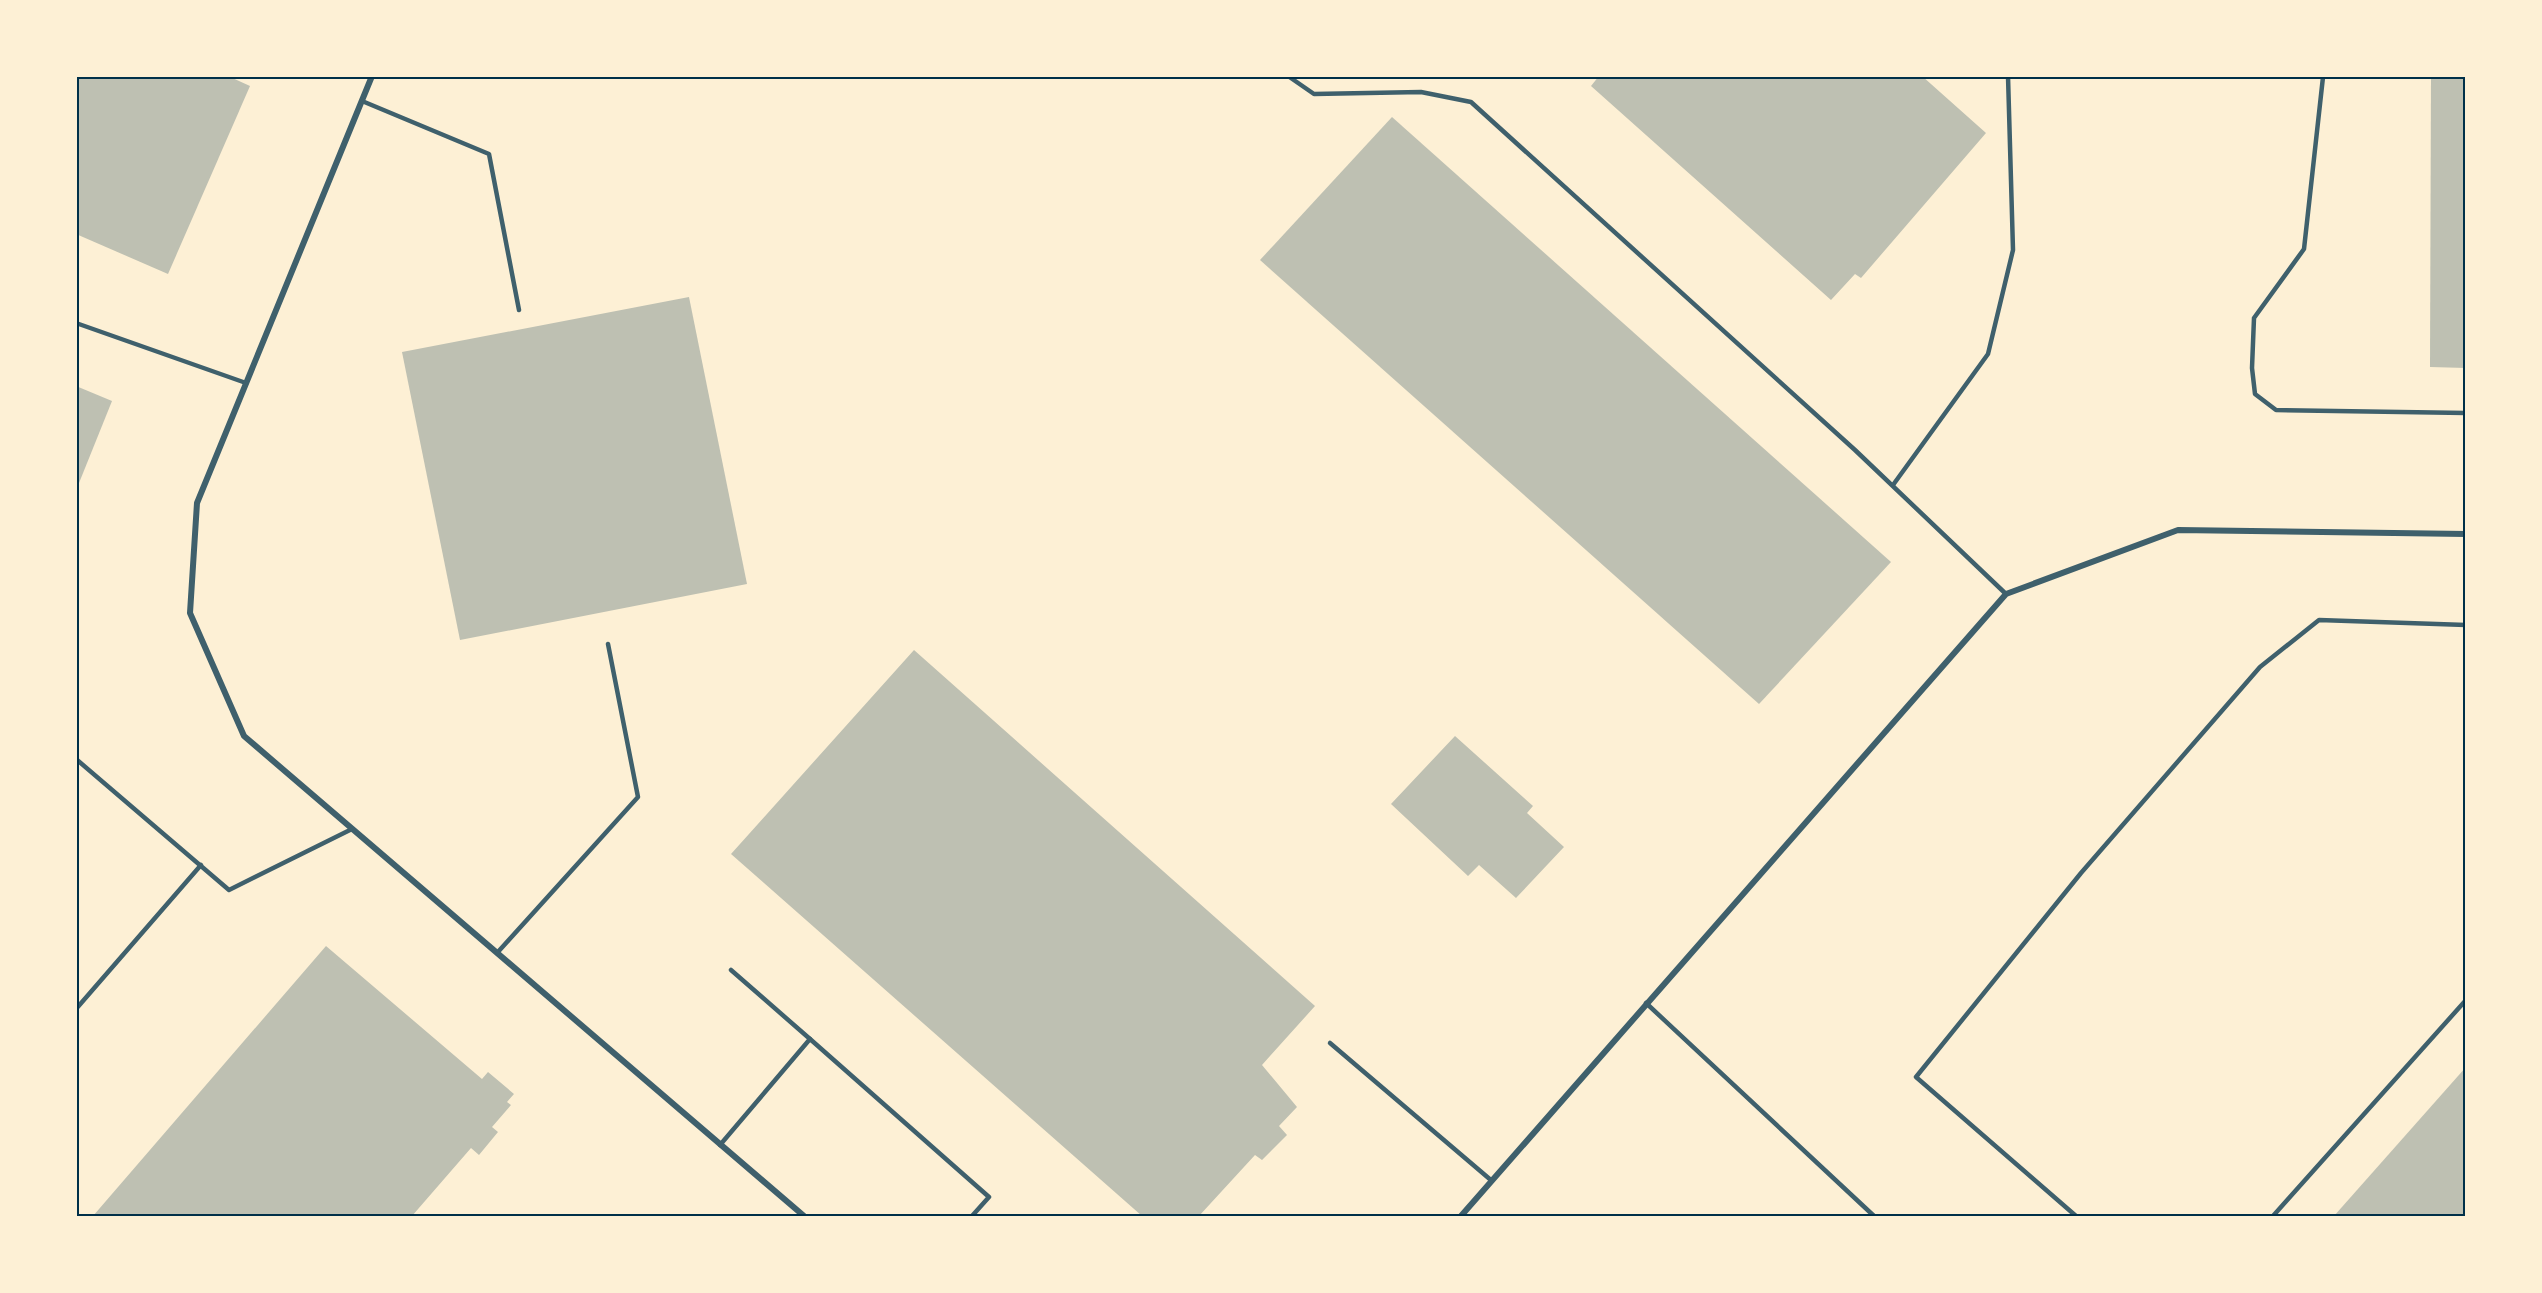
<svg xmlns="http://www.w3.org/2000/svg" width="2542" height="1293" viewBox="0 0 2542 1293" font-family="'Sofia Sans Condensed',sans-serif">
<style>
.building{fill:#bec0b2}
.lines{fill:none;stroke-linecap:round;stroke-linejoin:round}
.service{stroke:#3f606c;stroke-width:4.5}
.minor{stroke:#3f606c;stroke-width:6}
.neatline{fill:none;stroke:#003049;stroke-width:2}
</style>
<rect width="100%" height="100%" fill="#fdf0d5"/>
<g class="building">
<path d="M 76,76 L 228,76 L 250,86 L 168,274 L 76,234 Z"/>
<path d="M 1599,76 L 1922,76 L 1986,133 L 1861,278 L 1855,274 L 1831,300 L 1591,86 Z"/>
<path d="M 2431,76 L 2466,76 L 2466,368 L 2430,367 Z"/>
<path d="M 1392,117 L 1891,562 L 1759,704 L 1260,260 Z"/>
<path d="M 689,297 L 747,584 L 460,640 L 402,352 Z"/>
<path d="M 76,386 L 112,401 L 77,488 L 76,488 Z"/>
<path d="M 914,650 L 1315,1006 L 1262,1065 L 1297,1107 L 1279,1126 L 1287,1135 L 1262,1160 L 1255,1155 L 1199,1216 L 1142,1216 L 731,854 Z"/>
<path d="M 1455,736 L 1533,806 L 1527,813 L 1564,847 L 1516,898 L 1479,865 L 1468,876 L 1391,804 Z"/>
<path d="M 326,946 L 482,1079 L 488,1072 L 514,1094 L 507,1102 L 511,1105 L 492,1127 L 498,1132 L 479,1155 L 471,1148 L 412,1216 L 93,1216 Z"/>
<path d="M 2466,1067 L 2466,1216 L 2334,1216 Z"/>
</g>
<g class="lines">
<g class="service">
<path d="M 1288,76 L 1314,94 L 1421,92 L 1471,102 L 1855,450 L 2006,594"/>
<path d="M 2323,77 L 2304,249 L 2254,318 L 2252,368 L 2255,394 L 2276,410 L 2466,413"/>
<path d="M 362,101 L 489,154 L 519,310"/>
<path d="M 76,323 L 246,383"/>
<path d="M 1893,485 L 1988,354 L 2013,250 L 2008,76"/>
<path d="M 76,759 L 229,890 L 352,829"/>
<path d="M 497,953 L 638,797 L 608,644"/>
<path d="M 731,970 L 810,1039"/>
<path d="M 1646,1003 L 1874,1216"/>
<path d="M 76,1009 L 201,865"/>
<path d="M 1330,1043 L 1492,1181"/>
<path d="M 720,1145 L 810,1039 L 989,1197 L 972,1216"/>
<path d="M 2076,1216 L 1916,1077 L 2081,873 L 2260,667 L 2319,620 L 2466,625"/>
<path d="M 2273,1216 L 2466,1000"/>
</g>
<g class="minor">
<path d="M 372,76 L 197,503 L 190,613 L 244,736 L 804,1216"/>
<path d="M 1461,1216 L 2006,594 L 2178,530 L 2466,534"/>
</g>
</g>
<rect width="2542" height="1293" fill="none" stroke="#fdf0d5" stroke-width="156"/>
<rect x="78" y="78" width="2386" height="1137" class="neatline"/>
</svg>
